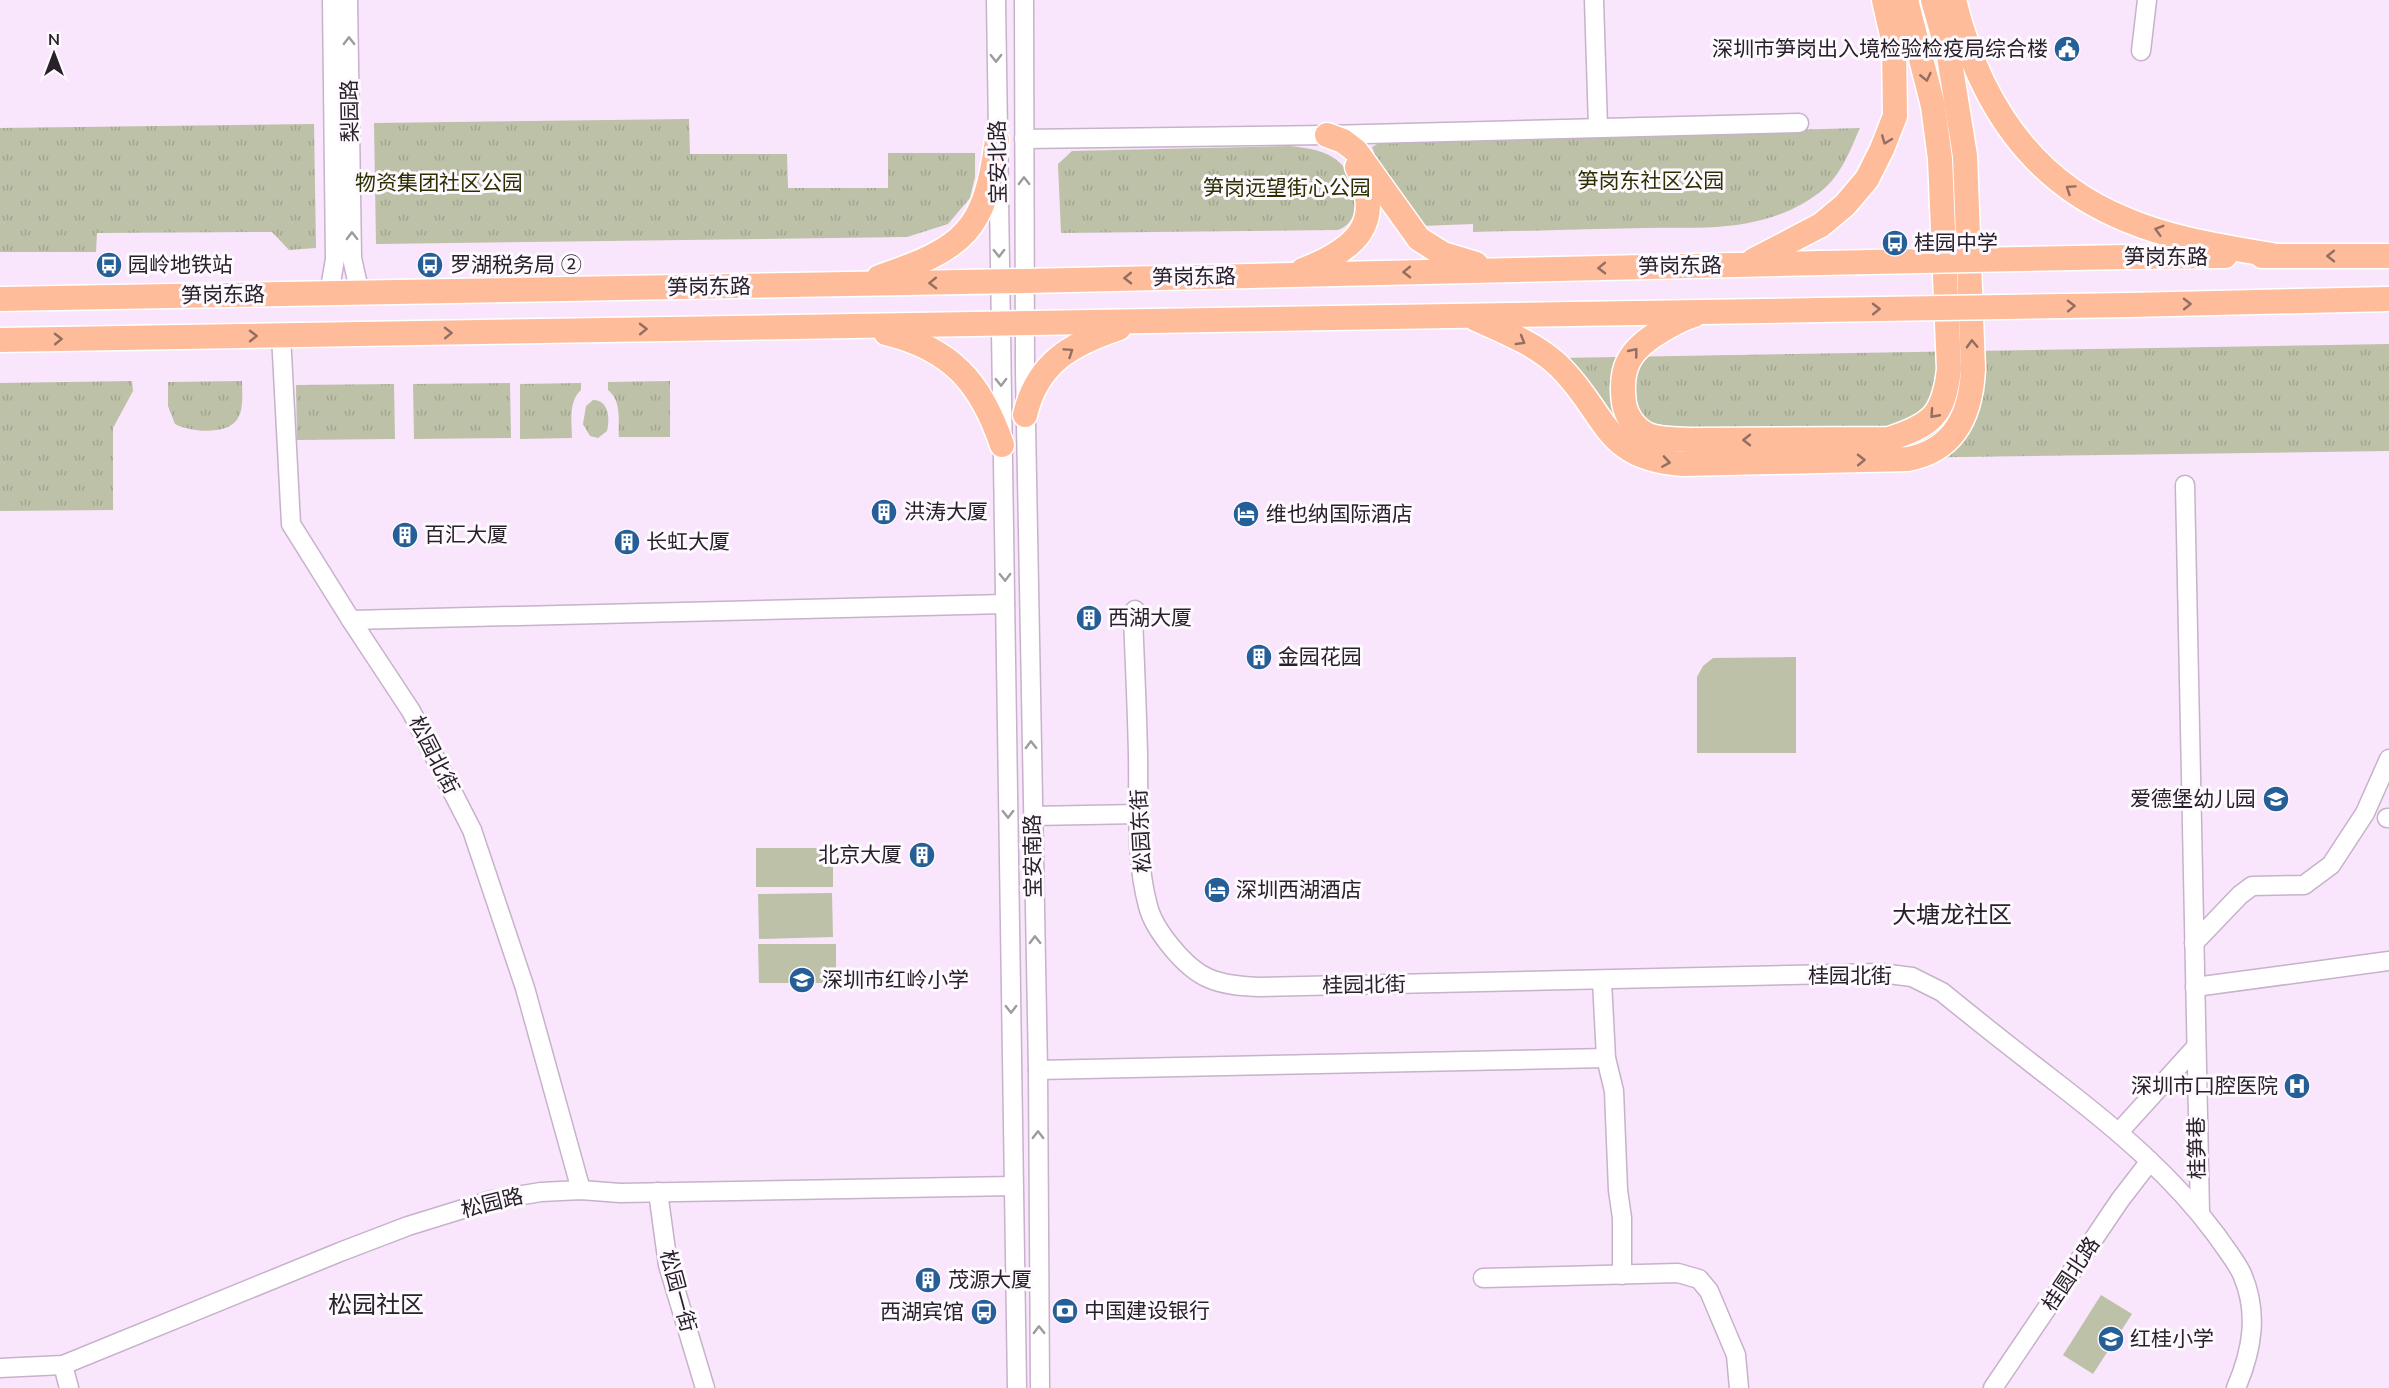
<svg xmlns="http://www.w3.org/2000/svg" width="2389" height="1388" viewBox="0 0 2389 1388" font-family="'Nunito Sans','Noto Sans SC',sans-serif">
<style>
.grass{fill:url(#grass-tufts)}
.pitch{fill:#bdc1a8}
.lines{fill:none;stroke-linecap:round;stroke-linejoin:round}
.minor-casing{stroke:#c7b1cb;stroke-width:21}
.major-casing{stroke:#fff;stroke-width:27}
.minor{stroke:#fff;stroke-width:18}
.major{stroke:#febc9a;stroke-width:24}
.major-bridge-casing{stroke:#fff;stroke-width:27;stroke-linecap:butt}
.major-bridge{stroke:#febc9a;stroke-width:24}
.oneway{stroke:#9e9b9f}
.oneway2{stroke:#936e62}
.labels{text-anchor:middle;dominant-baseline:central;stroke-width:6;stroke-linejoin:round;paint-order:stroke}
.poi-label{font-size:21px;fill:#28202a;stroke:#fdf9fe;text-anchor:start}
.street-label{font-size:21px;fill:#28202a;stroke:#fdf9fe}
.park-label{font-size:21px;fill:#2c3000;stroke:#fdf9fe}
.quarter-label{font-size:24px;fill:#28202a;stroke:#fdf9fe}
</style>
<defs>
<pattern id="grass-tufts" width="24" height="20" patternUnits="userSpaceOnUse" patternTransform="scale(1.5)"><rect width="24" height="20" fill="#bdc1a8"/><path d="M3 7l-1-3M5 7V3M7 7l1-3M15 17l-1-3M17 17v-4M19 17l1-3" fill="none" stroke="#a2a691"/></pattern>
</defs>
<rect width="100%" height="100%" fill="#f9e6fc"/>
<g class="grass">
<path d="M 689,119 L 690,154 L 787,154 L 788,188 L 888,188 L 888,153 L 975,153 L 975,177 L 970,198 L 948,224 L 907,237 L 376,244 L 374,123 Z"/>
<path d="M 314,124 L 316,248 L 289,250 L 272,232 L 97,233 L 96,252 L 0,252 L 0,128 Z"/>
<path d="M 1860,128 C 1851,148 1843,171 1826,187 C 1807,204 1781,216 1757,221 C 1721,230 1684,227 1647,228 C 1589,229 1531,231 1473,232 L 1473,224 L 1421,226 L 1378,163 L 1372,147 L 1379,143 L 1401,140 Z"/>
<path d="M 1290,146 C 1307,148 1326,150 1339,162 C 1357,178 1366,220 1338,230 L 1061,233 L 1058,164 L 1072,151 Z"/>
<path d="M 2389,344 L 2389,451 L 1661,461 L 1638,451 L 1558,358 Z"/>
<path d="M 132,381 L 133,391 L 113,428 L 113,510 L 0,511 L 0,383 Z"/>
<path d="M 242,381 C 242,392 244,408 238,418 C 228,436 190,432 175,424 L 168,406 L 168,382 Z"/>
<path d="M 670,381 L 670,437 L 619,437 C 618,421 622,401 608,390 L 608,382 Z"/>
<path d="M 510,383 L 511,438 L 414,439 L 413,384 Z"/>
<path d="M 581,383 L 581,390 C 568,402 572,422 572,438 L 520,439 L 520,384 Z"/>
<path d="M 394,384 L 395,439 L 297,440 L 296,385 Z"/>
<path d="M 593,400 C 609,400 610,419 607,431 L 598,438 L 590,436 L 583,424 L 586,406 Z"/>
</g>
<g class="pitch">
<path d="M 1796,657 L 1796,753 L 1697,753 L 1697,677 L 1703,666 L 1713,658 Z"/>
<rect x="756" y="848" width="77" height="39"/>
<path d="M 832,893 L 833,937 L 759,939 L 758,894 Z"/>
<path d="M 758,944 L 836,944 L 836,983 L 759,983 Z"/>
<path d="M 2101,1295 L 2132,1314 L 2093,1374 L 2063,1355 Z"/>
</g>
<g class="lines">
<defs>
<g id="minor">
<path d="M 348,0 L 352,258 L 360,294"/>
<path d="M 996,0 L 1017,1388"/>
<path d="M 1024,0 L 1025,370 L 1038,1070 L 1040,1388"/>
<path d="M 1594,0 L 1598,127"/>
<path d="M 2141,51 L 2147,0"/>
<path d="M 1024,139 L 1327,135 L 1799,123"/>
<path d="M 329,294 L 335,259 L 332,0"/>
<path d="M 281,335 L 291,524 L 351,620 L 411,711 L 472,830 L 525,988 L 581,1190"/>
<path d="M 2185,485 L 2200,1213"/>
<path d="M 1135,610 L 1133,618 C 1135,664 1137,709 1138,755 C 1139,804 1135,858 1148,906 C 1154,930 1185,968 1208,978 C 1224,985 1241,986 1258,987 L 1881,973 L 1912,977 L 1942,992 C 1980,1023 2018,1053 2057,1083 C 2115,1128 2173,1176 2217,1236 C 2225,1248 2236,1261 2242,1274 C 2259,1313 2252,1351 2236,1388"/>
<path d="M 351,620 L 1005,604"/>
<path d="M 1033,816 L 1139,814"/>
<path d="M 2387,818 L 2389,818"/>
<path d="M 2194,943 L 2240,895 L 2252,886 L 2304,885 L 2331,865 L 2365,813 L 2389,759"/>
<path d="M 1602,981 L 1606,1058 L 1614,1091 L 1618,1190 L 1622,1218 L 1622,1275"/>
<path d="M 2195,987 L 2389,961"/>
<path d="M 1038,1070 L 1606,1058"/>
<path d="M 2119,1132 L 2195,1048"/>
<path d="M 658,1192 L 668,1265 L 705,1388"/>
<path d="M 1483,1278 L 1678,1273 L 1699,1279 L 1709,1291 L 1736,1355 L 1739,1388"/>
<path d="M 63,1365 L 69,1388"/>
<path d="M 0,1368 L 63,1365 L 340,1252 L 408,1226 L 492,1200 L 541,1192 L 581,1190 L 620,1193 L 1013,1186"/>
<path d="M 1993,1388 L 2120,1200 L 2150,1161"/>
</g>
<g id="major">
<path d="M 1954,0 C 1978,99 2029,181 2127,220 C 2174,240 2227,247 2277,256"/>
<path d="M 1327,135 L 1343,141 L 1356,151 L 1419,239 L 1443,254 L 1476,264"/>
<path d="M 2262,256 L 2389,256"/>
<path d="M 2127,257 L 2225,256"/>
<path d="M 1754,260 L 1821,225 L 1845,205 L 1867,179 L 1882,149 L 1895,116 L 1894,44 L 1884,0"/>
<path d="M 1303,270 C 1354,250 1386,224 1357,167"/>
<path d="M 879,277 C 965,248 985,231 997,140"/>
<path d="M 0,299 L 1025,281 L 1821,263"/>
<path d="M 2129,305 L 2389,299"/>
<path d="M 1694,315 C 1682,318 1671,325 1661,331 C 1630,349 1619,367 1624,403 C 1626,416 1635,429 1648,435 C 1660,440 1675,439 1688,440 L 1889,439 C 1932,425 1944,415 1949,369 L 1940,159 L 1933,106 L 1906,0"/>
<path d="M 1476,319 C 1505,332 1538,345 1560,367 C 1608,415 1603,459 1683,464 L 1908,459 C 1955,450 1971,414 1973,369 L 1965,156 L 1949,56 L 1933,0"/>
<path d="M 886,333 C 952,349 981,383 1002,445"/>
<path d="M 0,340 L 1818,310"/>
<path d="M 1025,415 C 1037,363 1071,344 1119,328"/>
</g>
</defs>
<use href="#minor" class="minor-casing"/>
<use href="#major" class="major-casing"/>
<use href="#minor" class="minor"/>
<use href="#major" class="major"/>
<defs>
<g id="major-bridge">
<path d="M 1821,263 L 2127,257"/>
<path d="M 1818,310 L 2129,305"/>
</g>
</defs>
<use href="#major-bridge" class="major-bridge-casing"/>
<use href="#major-bridge" class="major-bridge"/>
</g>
<defs><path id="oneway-chevron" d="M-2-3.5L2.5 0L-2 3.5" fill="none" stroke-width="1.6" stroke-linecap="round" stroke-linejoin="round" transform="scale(1.5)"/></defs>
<g class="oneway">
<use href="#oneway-chevron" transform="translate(349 41) rotate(-91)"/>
<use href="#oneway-chevron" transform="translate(996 58) rotate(89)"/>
<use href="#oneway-chevron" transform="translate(1024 181) rotate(-91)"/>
<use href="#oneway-chevron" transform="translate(352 236) rotate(-91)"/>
<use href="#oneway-chevron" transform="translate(999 253) rotate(89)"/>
<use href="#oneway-chevron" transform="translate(1001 382) rotate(89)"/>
<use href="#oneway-chevron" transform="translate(1005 577) rotate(89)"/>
<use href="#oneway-chevron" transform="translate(1031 745) rotate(-91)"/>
<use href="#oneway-chevron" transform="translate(1008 814) rotate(89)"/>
<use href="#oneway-chevron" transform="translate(1035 940) rotate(-91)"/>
<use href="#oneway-chevron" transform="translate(1011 1009) rotate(89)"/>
<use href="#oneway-chevron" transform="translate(1038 1135) rotate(-90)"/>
<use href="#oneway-chevron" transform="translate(1039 1330) rotate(-91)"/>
</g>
<g class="oneway2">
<use href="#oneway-chevron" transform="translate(1926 77) rotate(77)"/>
<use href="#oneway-chevron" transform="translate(1886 140) rotate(111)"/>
<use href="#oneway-chevron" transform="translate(2070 189) rotate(-146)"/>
<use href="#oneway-chevron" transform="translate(2159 230) rotate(-164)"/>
<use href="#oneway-chevron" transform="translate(2331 256) rotate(180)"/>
<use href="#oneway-chevron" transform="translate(1602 268) rotate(179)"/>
<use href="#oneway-chevron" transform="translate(1407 272) rotate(179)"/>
<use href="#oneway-chevron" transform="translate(1128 278) rotate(179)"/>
<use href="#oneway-chevron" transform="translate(933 283) rotate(179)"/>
<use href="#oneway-chevron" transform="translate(2187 304) rotate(-1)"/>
<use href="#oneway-chevron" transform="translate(2071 306) rotate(-1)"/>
<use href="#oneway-chevron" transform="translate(1876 309) rotate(-1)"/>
<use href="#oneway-chevron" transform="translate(643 329) rotate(-1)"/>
<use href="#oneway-chevron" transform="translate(448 333) rotate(-1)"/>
<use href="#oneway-chevron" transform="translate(253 336) rotate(-1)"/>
<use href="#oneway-chevron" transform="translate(58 339) rotate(-1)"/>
<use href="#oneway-chevron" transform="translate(1521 341) rotate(30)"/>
<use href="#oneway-chevron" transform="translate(1972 344) rotate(-92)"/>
<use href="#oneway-chevron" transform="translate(1069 352) rotate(-34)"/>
<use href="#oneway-chevron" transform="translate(1634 352) rotate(-51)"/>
<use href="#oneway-chevron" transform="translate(1934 414) rotate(132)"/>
<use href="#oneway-chevron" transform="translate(1747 440) rotate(-180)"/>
<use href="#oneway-chevron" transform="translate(1861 460) rotate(-1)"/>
<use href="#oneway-chevron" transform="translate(1666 462) rotate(9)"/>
</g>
<defs>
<symbol id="civic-disc" viewBox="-11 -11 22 22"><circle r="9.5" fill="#265f97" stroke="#fdf9fe"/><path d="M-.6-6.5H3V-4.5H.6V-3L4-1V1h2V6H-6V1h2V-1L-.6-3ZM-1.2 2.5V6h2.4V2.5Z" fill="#fff"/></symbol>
<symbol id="bus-disc" viewBox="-11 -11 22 22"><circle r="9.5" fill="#265f97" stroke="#fdf9fe"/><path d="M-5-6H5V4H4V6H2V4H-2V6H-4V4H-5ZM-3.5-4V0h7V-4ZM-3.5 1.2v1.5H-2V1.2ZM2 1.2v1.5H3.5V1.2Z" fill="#fff"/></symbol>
<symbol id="building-disc" viewBox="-11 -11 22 22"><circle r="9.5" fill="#265f97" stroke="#fdf9fe"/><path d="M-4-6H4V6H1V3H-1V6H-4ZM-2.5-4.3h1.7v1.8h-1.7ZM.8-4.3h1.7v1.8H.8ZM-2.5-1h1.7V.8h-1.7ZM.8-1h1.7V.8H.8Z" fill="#fff"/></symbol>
<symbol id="hotel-disc" viewBox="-11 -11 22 22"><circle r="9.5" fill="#265f97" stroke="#fdf9fe"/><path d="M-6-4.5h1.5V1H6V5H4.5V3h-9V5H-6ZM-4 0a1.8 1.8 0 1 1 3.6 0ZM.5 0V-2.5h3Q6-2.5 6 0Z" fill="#fff"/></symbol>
<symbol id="school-disc" viewBox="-11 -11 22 22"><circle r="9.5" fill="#265f97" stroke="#fdf9fe"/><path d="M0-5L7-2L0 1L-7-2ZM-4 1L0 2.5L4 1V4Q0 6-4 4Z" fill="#fff"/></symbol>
<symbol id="hospital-disc" viewBox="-11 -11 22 22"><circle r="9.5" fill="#265f97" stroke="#fdf9fe"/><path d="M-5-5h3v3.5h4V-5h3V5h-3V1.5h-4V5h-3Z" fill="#fff"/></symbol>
<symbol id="bank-disc" viewBox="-11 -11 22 22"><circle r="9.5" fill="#265f97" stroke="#fdf9fe"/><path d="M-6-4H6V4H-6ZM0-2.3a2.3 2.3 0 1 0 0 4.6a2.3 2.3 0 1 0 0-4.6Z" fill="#fff"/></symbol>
</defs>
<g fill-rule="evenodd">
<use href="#civic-disc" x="2052" y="34" width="30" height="30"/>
<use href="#bus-disc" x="1880" y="228" width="30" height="30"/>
<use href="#bus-disc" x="94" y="250" width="30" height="30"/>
<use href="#bus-disc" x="415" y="250" width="30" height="30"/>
<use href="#building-disc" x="869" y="497" width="30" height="30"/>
<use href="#hotel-disc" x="1231" y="499" width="30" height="30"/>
<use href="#building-disc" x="390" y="520" width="30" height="30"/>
<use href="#building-disc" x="612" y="527" width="30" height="30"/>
<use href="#building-disc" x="1074" y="603" width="30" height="30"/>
<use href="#building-disc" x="1244" y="642" width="30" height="30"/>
<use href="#school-disc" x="2261" y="784" width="30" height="30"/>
<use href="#building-disc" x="907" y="840" width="30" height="30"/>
<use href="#hotel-disc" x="1202" y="875" width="30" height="30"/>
<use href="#school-disc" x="787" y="965" width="30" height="30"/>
<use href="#hospital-disc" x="2282" y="1071" width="30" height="30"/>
<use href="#building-disc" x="913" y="1265" width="30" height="30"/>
<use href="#bank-disc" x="1050" y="1296" width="30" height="30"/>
<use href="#bus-disc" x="969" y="1297" width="30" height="30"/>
<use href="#school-disc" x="2096" y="1324" width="30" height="30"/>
</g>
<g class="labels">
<g class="poi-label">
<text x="2048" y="49" text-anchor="end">深圳市笋岗出入境检验检疫局综合楼</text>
<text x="1914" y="243">桂园中学</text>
<text x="128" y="265">园岭地铁站</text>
<text x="450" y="265">罗湖税务局 ②</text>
<text x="904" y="512">洪涛大厦</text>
<text x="1266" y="514">维也纳国际酒店</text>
<text x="424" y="535">百汇大厦</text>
<text x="646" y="542">长虹大厦</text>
<text x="1108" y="618">西湖大厦</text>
<text x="1278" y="657">金园花园</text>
<text x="2256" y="799" text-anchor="end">爱德堡幼儿园</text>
<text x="902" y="855" text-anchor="end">北京大厦</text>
<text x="1236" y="890">深圳西湖酒店</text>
<text x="822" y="980">深圳市红岭小学</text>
<text x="2278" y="1086" text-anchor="end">深圳市口腔医院</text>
<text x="948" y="1280">茂源大厦</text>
<text x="1084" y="1311">中国建设银行</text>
<text x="964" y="1312" text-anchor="end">西湖宾馆</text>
<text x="2130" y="1339">红桂小学</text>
</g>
<g class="street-label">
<text transform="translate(350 111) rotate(-91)">梨园路</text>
<text transform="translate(998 162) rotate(-91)">宝安北路</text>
<text x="2166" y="257">笋岗东路</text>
<text transform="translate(1680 266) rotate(-1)">笋岗东路</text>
<text transform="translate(1194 277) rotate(-1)">笋岗东路</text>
<text transform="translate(709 287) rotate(-1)">笋岗东路</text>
<text transform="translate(223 295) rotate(-1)">笋岗东路</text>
<text transform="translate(434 755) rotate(63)">松园北街</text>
<text transform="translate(1141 831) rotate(-93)">松园东街</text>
<text transform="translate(1033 856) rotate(-91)">宝安南路</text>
<text x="1850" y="976">桂园北街</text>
<text transform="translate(1364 985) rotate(-1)">桂园北街</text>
<text transform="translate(2197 1148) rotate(-91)">桂笋巷</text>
<text transform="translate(492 1203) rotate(-14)">松园路</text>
<text transform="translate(2071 1274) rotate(-56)">桂圆北路</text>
<text transform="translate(678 1291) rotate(75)">松园一街</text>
</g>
<g class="park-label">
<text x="1651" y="181">笋岗东社区公园</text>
<text x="439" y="183">物资集团社区公园</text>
<text x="1287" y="188">笋岗远望街心公园</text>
</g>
<g class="quarter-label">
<text x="1952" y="915">大塘龙社区</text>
<text x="376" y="1305">松园社区</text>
</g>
</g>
<g transform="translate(54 54)" stroke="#fdf9fe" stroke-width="4.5" paint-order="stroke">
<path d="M0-4.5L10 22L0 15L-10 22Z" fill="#28202a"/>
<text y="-9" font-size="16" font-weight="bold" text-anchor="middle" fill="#28202a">N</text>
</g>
</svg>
